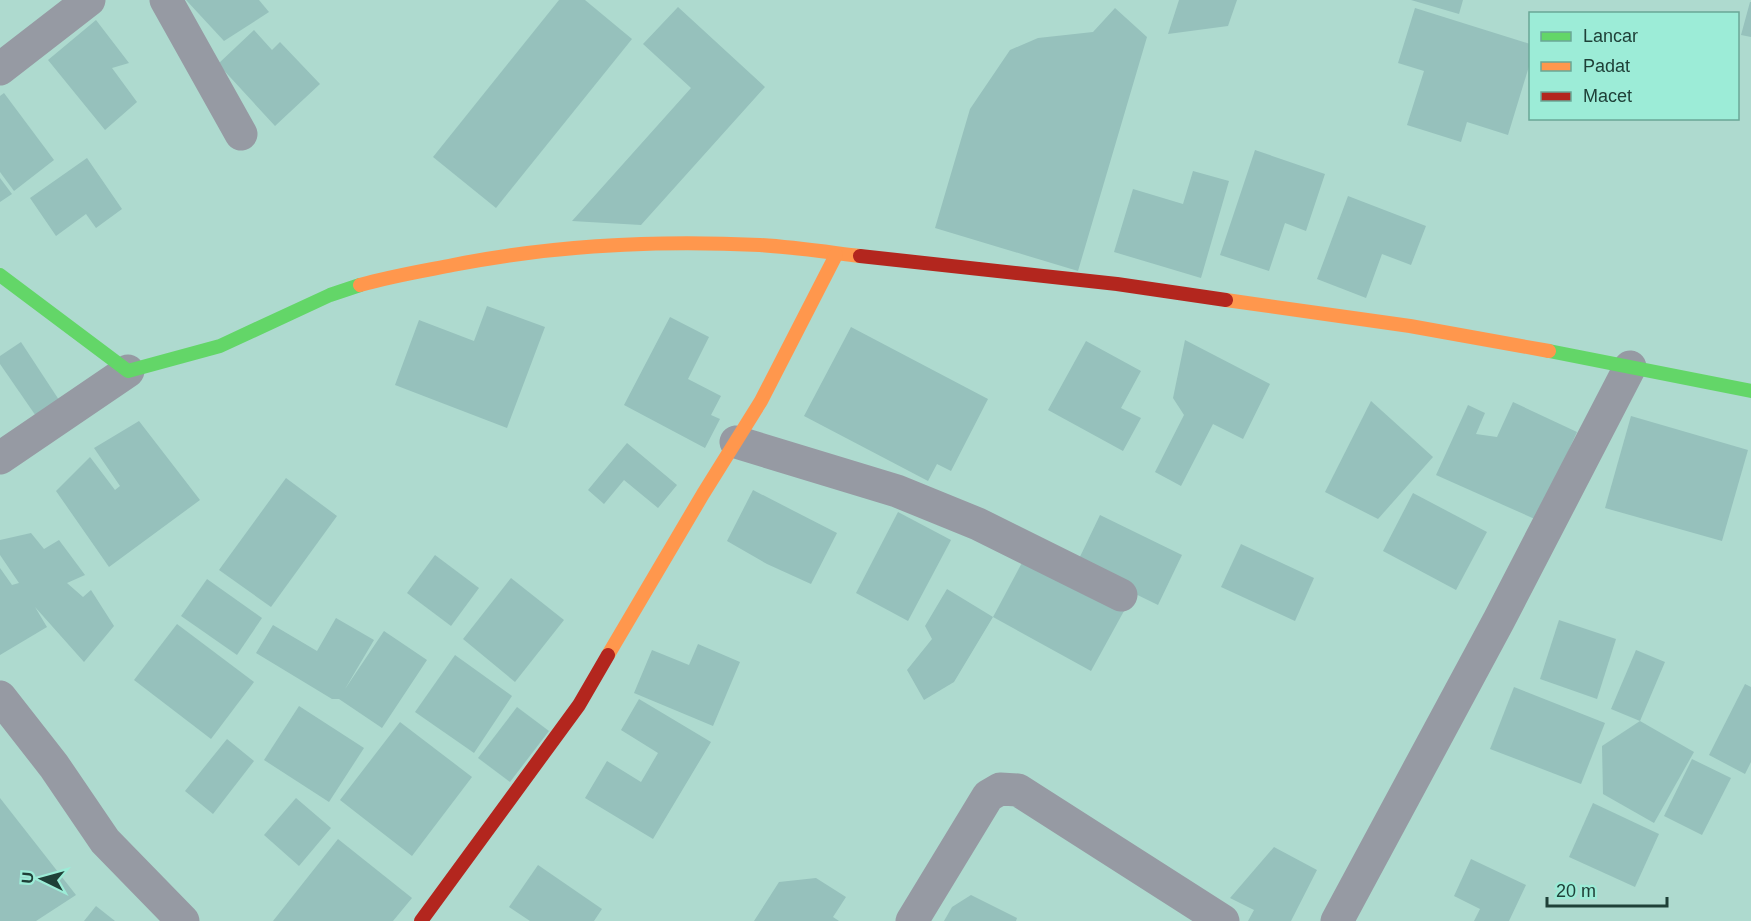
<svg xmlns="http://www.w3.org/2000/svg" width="1751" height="921" viewBox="0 0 1751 921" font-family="Arial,sans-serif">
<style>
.building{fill:#96c1bc}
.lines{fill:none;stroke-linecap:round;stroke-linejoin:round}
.street{stroke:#969aa3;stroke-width:33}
.fast{stroke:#63d668;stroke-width:14}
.slow{stroke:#ff974d;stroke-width:14}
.jam{stroke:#b3261e;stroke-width:14}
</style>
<rect width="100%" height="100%" fill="#aedacf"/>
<g class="building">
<path d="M 186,0 L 259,0 L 269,12 L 224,41 Z"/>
<path d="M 559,0 L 585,0 L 632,39 L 496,208 L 433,157 Z"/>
<path d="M 1179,0 L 1237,0 L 1228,26 L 1168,34 Z"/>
<path d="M 1411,0 L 1463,0 L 1459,14 Z"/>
<path d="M 1750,2 L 1751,2 L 1751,37 L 1741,35 Z"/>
<path d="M 678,7 L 765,87 L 641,225 L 572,221 L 691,88 L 643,44 Z"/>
<path d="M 1115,8 L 1147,37 L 1078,271 L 935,228 L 970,109 L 1010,50 L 1038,38 L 1093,32 Z"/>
<path d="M 1415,8 L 1530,44 L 1530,63 L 1508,135 L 1467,122 L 1461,142 L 1407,125 L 1424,71 L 1398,63 Z"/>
<path d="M 96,20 L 129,63 L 112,68 L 137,102 L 105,130 L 48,60 Z"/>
<path d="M 254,30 L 272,50 L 280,42 L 320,84 L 275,126 L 218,64 Z"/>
<path d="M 4,93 L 54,160 L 14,191 L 0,172 L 0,96 Z"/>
<path d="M 1255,150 L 1325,174 L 1306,231 L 1285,223 L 1269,271 L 1220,255 Z"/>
<path d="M 87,158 L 122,209 L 96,228 L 86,214 L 56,236 L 30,198 Z"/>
<path d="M 1193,171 L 1229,181 L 1201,278 L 1114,252 L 1133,189 L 1183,204 Z"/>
<path d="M 0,178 L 12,194 L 0,202 Z"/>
<path d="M 1348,196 L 1426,226 L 1411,265 L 1382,254 L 1366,298 L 1317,279 Z"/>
<path d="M 487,306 L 545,327 L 507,428 L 395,385 L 419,320 L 474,341 Z"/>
<path d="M 670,317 L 709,337 L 688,379 L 721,396 L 711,415 L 720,419 L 705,448 L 624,405 Z"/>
<path d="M 851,327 L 988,399 L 951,471 L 937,464 L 928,481 L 804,416 Z"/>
<path d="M 1185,340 L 1270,384 L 1243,439 L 1213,424 L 1181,486 L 1155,472 L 1184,415 L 1173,398 Z"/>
<path d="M 1086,341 L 1141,371 L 1121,408 L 1141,418 L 1123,451 L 1048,410 Z"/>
<path d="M 21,342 L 61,403 L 38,419 L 0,364 L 0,356 Z"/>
<path d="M 1371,401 L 1433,457 L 1378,519 L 1325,492 Z"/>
<path d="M 1513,402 L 1577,432 L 1537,520 L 1436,475 L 1468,405 L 1485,413 L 1476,434 L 1497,437 Z"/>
<path d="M 1631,416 L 1748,450 L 1722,541 L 1605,508 Z"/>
<path d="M 139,421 L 200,500 L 109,567 L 56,491 L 90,457 L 115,490 L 120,486 L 94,448 Z"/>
<path d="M 627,443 L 677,485 L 658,508 L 624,480 L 604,504 L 588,490 Z"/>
<path d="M 286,478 L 337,516 L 271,607 L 219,570 Z"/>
<path d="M 753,490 L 837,533 L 811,584 L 767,564 L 727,541 Z"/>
<path d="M 1413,493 L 1487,532 L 1456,590 L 1383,551 Z"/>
<path d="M 898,512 L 951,540 L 908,621 L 856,593 Z"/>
<path d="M 1100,515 L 1182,555 L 1158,605 L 1076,565 Z"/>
<path d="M 31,533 L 44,549 L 59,540 L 85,575 L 67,583 L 83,597 L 91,590 L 114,626 L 84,662 L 35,607 L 47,627 L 0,655 L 0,568 L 12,585 L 19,583 L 0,555 L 0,540 Z"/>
<path d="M 1241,544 L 1314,578 L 1295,621 L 1221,587 Z"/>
<path d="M 435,555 L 479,588 L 451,626 L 407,593 Z"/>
<path d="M 1025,557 L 1124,611 L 1091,671 L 993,617 Z"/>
<path d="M 511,578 L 564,620 L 515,682 L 463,639 Z"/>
<path d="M 207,579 L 262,618 L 237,655 L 181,616 Z"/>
<path d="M 947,589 L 993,617 L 954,682 L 924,700 L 907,670 L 932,639 L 925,626 Z"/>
<path d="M 336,618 L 374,640 L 345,689 L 384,631 L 427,660 L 382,728 L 339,699 L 332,699 L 256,653 L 273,625 L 317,651 Z"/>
<path d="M 1559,620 L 1616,639 L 1597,699 L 1540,679 Z"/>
<path d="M 177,624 L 254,682 L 211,739 L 134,680 Z"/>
<path d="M 698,644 L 740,662 L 713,726 L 634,693 L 652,650 L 689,665 Z"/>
<path d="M 1636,650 L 1665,662 L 1640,721 L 1611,709 Z"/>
<path d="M 455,655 L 512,696 L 474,753 L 415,712 Z"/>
<path d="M 1745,684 L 1751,687 L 1751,762 L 1745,774 L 1709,755 Z"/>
<path d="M 1514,687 L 1605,723 L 1581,784 L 1490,749 Z"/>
<path d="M 639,699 L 711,742 L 653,839 L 585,798 L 607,761 L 641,782 L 658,753 L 621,730 Z"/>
<path d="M 299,706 L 364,748 L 329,802 L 264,760 Z"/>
<path d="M 517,707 L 549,731 L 510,782 L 478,758 Z"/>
<path d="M 1640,721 L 1694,752 L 1654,823 L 1603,794 L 1602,746 Z"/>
<path d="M 400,722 L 472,777 L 412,856 L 340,800 Z"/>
<path d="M 227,739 L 254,761 L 213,814 L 185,791 Z"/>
<path d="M 1692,759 L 1731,778 L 1702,835 L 1664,816 Z"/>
<path d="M 0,798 L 76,895 L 36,921 L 0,921 Z"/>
<path d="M 296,798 L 331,828 L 299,866 L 264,835 Z"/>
<path d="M 1593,803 L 1659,834 L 1635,887 L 1569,857 Z"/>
<path d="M 338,839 L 412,898 L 393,921 L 273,921 Z"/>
<path d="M 1274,847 L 1317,870 L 1291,921 L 1248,921 L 1254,910 L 1230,898 Z"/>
<path d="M 1471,859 L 1526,885 L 1509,921 L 1474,921 L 1480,909 L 1454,896 Z"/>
<path d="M 538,865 L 602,909 L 594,921 L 530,921 L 509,907 Z"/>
<path d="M 816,878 L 846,897 L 833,917 L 839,921 L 754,921 L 779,882 Z"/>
<path d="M 971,895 L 1017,918 L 1016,921 L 944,921 L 952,907 Z"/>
<path d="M 96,906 L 115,921 L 84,921 Z"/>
</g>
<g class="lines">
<g class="street">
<path d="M 166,0 L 241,134"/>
<path d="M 0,69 L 89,0"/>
<path d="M 736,442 L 897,491 L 978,524 L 1121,595"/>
<path d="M 0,458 L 128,371"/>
<path d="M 0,697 L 54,766 L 105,841 L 183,921"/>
<path d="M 912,921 L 988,796 L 1000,789 L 1018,790 L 1223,921"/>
<path d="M 1337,921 L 1499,620 L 1630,367"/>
</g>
<g class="fast">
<path d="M 0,275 L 128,371 L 220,346 L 330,295 L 360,285"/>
<path d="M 1549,351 L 1751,391"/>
</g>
<g class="slow">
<path d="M 360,285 C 391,276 422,271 453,265 C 554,245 657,240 760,245 C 793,247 827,252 860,256"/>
<path d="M 1226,300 L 1410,326 L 1549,351"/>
<path d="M 608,655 L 703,494 L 761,401 L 836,255"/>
</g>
<g class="jam">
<path d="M 860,256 L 1117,284 L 1226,300"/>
<path d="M 421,921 L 579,705 L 608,655"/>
</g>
</g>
<rect x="1529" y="12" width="210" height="108" fill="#9cecd7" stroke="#6aa797" stroke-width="1.5"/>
<rect x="1541" y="32" width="30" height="9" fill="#63d668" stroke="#6aa797" stroke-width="1.5"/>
<text x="1583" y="42" font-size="18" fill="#1f4038">Lancar</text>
<rect x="1541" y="62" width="30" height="9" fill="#ff974d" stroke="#6aa797" stroke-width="1.5"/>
<text x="1583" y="72" font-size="18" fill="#1f4038">Padat</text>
<rect x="1541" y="92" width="30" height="9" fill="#b3261e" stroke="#6aa797" stroke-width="1.5"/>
<text x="1583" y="102" font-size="18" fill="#1f4038">Macet</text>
<g transform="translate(42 879) rotate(275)" stroke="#9cecd7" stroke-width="4.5" paint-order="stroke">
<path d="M0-4.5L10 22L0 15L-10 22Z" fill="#1f4038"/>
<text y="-9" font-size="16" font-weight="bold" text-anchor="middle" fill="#1f4038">U</text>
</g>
<path d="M1547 897v9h120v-9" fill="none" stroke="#1f4038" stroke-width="3"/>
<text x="1556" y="897" font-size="18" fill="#1f4038" stroke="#9cecd7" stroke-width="4.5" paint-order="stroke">20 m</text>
</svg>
